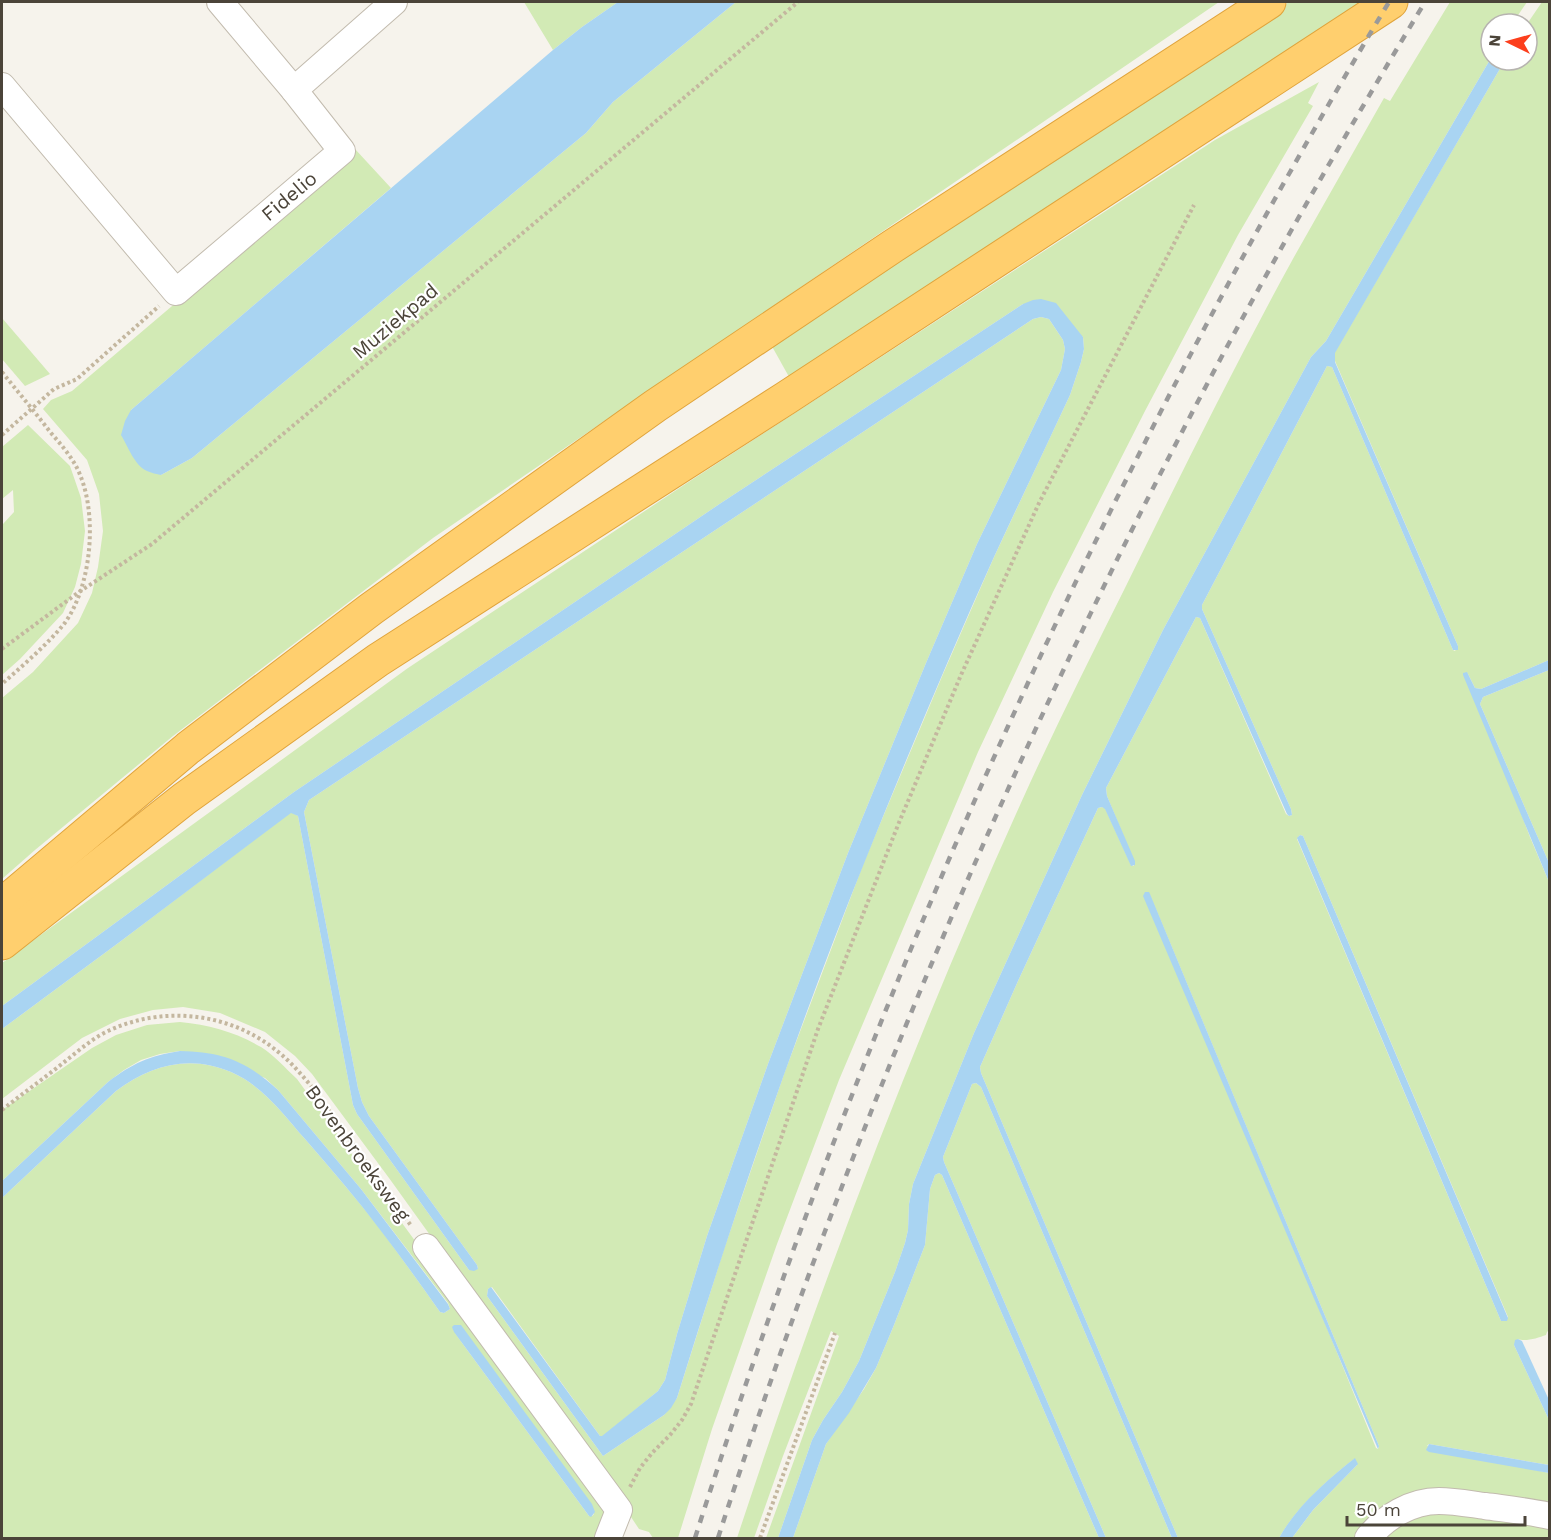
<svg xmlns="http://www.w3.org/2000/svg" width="1551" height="1540" viewBox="0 0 1551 1540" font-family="'Work Sans',sans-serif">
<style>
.green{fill:#d2eab5;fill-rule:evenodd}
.water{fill:#a9d4f2}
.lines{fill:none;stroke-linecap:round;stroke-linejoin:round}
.minor-casing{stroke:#c2bbae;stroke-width:28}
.highway-casing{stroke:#e0a43c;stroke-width:35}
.path{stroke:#c4b79f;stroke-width:4;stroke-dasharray:3 3;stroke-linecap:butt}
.minor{stroke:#fff;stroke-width:26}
.highway{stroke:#ffcf6e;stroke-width:33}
.rail{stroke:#9a9a9a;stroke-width:4.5;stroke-dasharray:8 8;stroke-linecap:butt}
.labels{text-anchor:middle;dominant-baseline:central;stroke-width:4.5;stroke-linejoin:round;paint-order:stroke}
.street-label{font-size:20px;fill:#4b4439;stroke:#fff}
</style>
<rect width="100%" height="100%" fill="#f6f3ec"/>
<g class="green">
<path d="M 524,2 L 618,2 L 582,27 L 553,50 Z"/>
<path d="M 736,2 L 1219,2 L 433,538 L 173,736 L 35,850 L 2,879 L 2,698 L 33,672 L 78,623 L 92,593 L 98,567 L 103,531 L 99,494 L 87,460 L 43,409 L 51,400 L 72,391 L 351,154 L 355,149 L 391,188 L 131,410 L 161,475 L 192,458 L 586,133 L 613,102 Z"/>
<path d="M 1289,2 L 1365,2 L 793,384 L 769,341 Z"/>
<path d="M 1450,2 L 1527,2 L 1512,24 L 1491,24 L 1491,58 L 1326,341 L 1311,357 L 1163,630 L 1082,795 L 974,1033 L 913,1184 L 909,1204 L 908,1230 L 905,1243 L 895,1272 L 859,1361 L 842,1392 L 823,1420 L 812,1440 L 778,1538 L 766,1538 L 839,1336 L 831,1331 L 783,1456 L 754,1538 L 737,1538 C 821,1282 918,1029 1030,783 C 1060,718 1092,654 1124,590 C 1179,478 1234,366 1294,257 C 1324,204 1354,151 1384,98 L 1390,101 Z"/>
<path d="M 1542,2 L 1549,2 L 1549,660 L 1481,689 L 1475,688 L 1467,672 L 1530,837 L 1549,882 L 1549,1330 L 1547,1332 L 1546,1335 C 1538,1338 1525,1342 1518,1339 L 1514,1345 L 1549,1420 L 1549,1465 L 1429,1444 L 1427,1446 L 1549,1473 L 1549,1509 L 1439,1494 L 1359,1538 L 1292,1538 L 1313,1510 L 1357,1465 L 1354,1459 C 1327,1480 1296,1508 1279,1538 L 1178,1538 L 981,1073 L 980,1067 L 1018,981 L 1098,808 L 1102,807 L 1105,808 L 1131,865 L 1134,866 L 1134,861 L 1107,796 L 1106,788 L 1196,617 L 1200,618 L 1286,814 L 1289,816 L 1292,815 L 1291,809 L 1202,609 L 1202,605 L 1327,366 L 1332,367 L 1453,650 L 1455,651 L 1458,646 L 1335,361 L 1335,352 L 1505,60 L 1527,60 L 1527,24 ZM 1300,835 L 1303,836 L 1508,1317 L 1505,1321 L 1501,1321 L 1297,839 ZM 1149,892 L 1379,1446 L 1378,1449 L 1376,1448 Z"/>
<path d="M 1319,82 L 1308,103 L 1313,106 L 1238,235 L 1145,411 L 1053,592 L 978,752 L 839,1080 L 777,1244 L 712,1429 L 678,1538 L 653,1538 L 649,1532 L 639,1529 L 609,1484 L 389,1178 L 312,1074 L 295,1056 L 265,1032 L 220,1013 L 183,1007 L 153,1010 L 120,1019 L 82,1038 L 2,1099 L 2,1029 L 121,941 L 291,812 L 298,816 L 353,1105 L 357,1114 L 469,1270 L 478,1269 L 477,1265 L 369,1116 L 362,1102 L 358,1088 L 304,812 L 309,800 L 1033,319 L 1041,317 L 1049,319 L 1063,340 L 1065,349 L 1061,370 L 977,544 L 926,663 L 848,853 L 768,1064 L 707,1236 L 677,1334 L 665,1380 L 658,1391 L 602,1437 L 600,1436 L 492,1287 L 488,1289 L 487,1296 L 603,1456 L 664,1415 L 677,1398 L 724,1249 L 784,1074 L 864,862 L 943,674 L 994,557 L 1070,395 L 1081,362 L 1084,349 L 1083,337 L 1023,304 L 721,503 L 294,792 L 2,1006 L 2,963 L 408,668 L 687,483 L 1215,140 Z"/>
<path d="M 2,318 L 50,374 L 25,386 L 2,359 Z"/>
<path d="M 28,425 L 70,466 L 81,498 L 85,531 L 81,564 L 75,587 L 63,613 L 20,659 L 2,675 L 3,524 L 14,512 L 13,490 L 2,499 L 2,447 Z"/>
<path d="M 1549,670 L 1549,863 L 1480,704 L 1483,697 Z"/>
<path d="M 180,1022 C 210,1025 235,1032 261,1047 C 274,1055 286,1069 297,1079 L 464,1308 L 606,1511 L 598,1538 L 2,1538 L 2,1198 L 116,1091 C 150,1065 190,1054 231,1072 C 263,1086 283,1114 305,1139 C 331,1169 357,1199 381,1230 C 401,1257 421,1285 440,1312 L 444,1313 L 450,1309 L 448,1303 L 361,1189 L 278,1090 L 265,1078 L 180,1051 L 160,1054 L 141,1060 L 124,1070 L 108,1082 L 2,1181 L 2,1110 L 92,1048 L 116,1035 L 147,1025 ZM 454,1332 L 594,1514 L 592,1516 L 589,1516 Z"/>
<path d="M 976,1083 L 981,1087 L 1172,1538 L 1106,1538 L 944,1162 L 943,1157 L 972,1084 Z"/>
<path d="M 939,1173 L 942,1175 L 1099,1538 L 793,1538 L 826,1444 L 864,1389 L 876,1368 L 894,1325 L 925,1245 L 930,1189 L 935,1175 Z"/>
<path d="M 1424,1510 L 1549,1523 L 1549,1538 L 1377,1538 Z"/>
</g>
<g class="water">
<path d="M 618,2 L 736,2 L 613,102 L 586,133 L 192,458 L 161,475 C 157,474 151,473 147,471 C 134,465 128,446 121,435 L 125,421 L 131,410 L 553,50 L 582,27 Z"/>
<path d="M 1491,58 L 1491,60 L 1505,60 L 1335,353 L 1335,362 L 1458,646 L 1458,650 L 1453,650 L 1332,367 L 1327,366 L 1202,605 L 1202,609 L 1291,809 L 1292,815 L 1289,816 L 1287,814 L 1200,618 L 1196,617 L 1106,788 L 1107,796 L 1135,861 L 1135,865 L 1131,866 L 1105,809 L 1102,807 L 1098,808 L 1018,981 L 980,1067 L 981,1073 L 1178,1538 L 1172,1538 L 981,1087 L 976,1083 L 972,1084 L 943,1157 L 944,1162 L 1106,1538 L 1099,1538 L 942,1175 L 939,1173 L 935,1175 L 930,1189 L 925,1245 L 894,1325 L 876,1368 L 849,1413 L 826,1444 L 793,1538 L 778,1538 L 812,1440 L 823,1420 L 842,1392 L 859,1361 L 895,1272 L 905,1243 L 908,1230 L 909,1204 L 913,1184 L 974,1033 L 1082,795 L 1163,630 L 1311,357 L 1326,341 Z"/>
<path d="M 1041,299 L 1056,303 L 1083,337 L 1084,349 L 1081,362 L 1070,395 C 1045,449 1019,503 994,557 C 949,657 906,759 865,861 C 794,1037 733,1217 677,1398 L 671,1408 L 664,1415 L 603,1456 L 487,1296 L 488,1289 L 491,1287 L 600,1436 L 602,1436 L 658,1391 L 665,1380 L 677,1334 L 707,1236 L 768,1064 L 848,853 L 926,663 L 977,544 L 1061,370 L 1065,349 L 1063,340 L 1049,319 L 1041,317 L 1033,319 L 309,800 L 304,812 L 358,1088 L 362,1102 L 369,1116 L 477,1265 L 478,1269 L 474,1271 L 469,1270 L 357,1114 L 353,1105 L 298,816 L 291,813 L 121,941 L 2,1029 L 2,1006 L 294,792 L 721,503 L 1023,304 L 1033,300 Z"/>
<path d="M 1549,660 L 1549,670 L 1483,697 L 1480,704 L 1549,863 L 1549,882 L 1463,675 L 1463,673 L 1467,672 L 1475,688 L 1481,689 Z"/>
<path d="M 1300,835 L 1303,836 L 1508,1318 L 1507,1321 L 1501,1321 L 1297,838 Z"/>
<path d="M 1145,892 L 1149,892 L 1150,894 L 1379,1446 L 1378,1449 L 1143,896 Z"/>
<path d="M 180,1051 C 223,1052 246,1061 278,1090 L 361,1189 L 448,1304 L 450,1309 L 444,1313 L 440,1312 C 421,1285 401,1257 381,1231 C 357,1199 331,1169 305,1139 C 283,1114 263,1086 231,1072 C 190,1054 150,1065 116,1091 L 2,1198 L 2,1181 L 108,1082 C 133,1063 149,1056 180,1051 Z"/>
<path d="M 454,1325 L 461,1325 L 592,1504 L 595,1512 L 591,1517 L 589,1516 L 454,1332 L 452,1327 Z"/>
<path d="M 1518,1339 L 1522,1341 L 1549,1400 L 1549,1420 L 1514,1345 L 1515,1340 Z"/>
<path d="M 1429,1444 L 1549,1465 L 1549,1473 L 1429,1452 L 1426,1450 Z"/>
<path d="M 1355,1458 L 1358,1464 L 1313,1510 L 1292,1538 L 1279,1538 C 1296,1507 1327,1480 1355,1458 Z"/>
</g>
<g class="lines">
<defs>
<g id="minor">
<path d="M 220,2 L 294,90 L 394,2"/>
<path d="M 2,86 L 176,292 L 342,151 L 294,90"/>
<path d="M 426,1247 L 619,1510 L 608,1538"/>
<path d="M 1368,1538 C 1385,1517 1411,1501 1439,1501 C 1454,1501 1470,1504 1485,1506 C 1507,1509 1528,1511 1550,1516"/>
</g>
<g id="highway">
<path d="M 2,905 L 188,748 L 371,609 L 655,406 L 893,246 L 1269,2"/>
<path d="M 2,943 L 184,799 L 378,660 L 786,398 L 1391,2"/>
</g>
</defs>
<use href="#minor" class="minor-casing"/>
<use href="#highway" class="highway-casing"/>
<g class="path">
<path d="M 2,372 C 18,392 35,412 51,433 C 58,441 65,449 71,458 C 100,499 94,584 64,624 C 46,646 23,665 2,684"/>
<path d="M 2,435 L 54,389 L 77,379 L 159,306"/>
<path d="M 2,649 L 79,592 L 152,544 L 798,2"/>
<path d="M 2,1110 C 22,1094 43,1079 63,1063 C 76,1053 89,1041 104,1033 C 159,1005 228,1011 277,1051 C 290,1061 301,1074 312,1087 L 412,1227"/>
<path d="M 630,1487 L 640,1468 L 652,1453 L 670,1435 L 682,1420 L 691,1404 L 818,1029 L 898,825 L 961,675 L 1039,503 L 1194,205"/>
<path d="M 760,1538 L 835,1333"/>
</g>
<use href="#minor" class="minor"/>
<use href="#highway" class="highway"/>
<g class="rail">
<path d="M 695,1538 C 866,1001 1099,485 1389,2"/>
<path d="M 718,1538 C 841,1157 997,787 1182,432 C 1258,285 1340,143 1425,2"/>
</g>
</g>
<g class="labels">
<g class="street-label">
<text transform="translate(289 196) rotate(-40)">Fidelio</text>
<text transform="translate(395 321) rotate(-40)">Muziekpad</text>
<text transform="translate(358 1153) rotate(54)">Bovenbroeksweg</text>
</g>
</g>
<rect width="1551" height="1540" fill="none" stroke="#4b4439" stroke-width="6"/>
<g transform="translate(1509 42) rotate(275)"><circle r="28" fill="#ffffff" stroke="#b7b4b0" stroke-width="1.5"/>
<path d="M0-4.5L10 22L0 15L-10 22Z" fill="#fc3f1d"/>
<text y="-9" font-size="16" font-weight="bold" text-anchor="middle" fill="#4b4439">N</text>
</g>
<path d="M1347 1516v9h178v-9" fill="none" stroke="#4b4439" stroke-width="3"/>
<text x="1356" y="1516" font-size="18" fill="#4b4439" stroke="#ffffff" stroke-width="4.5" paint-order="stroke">50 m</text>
</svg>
